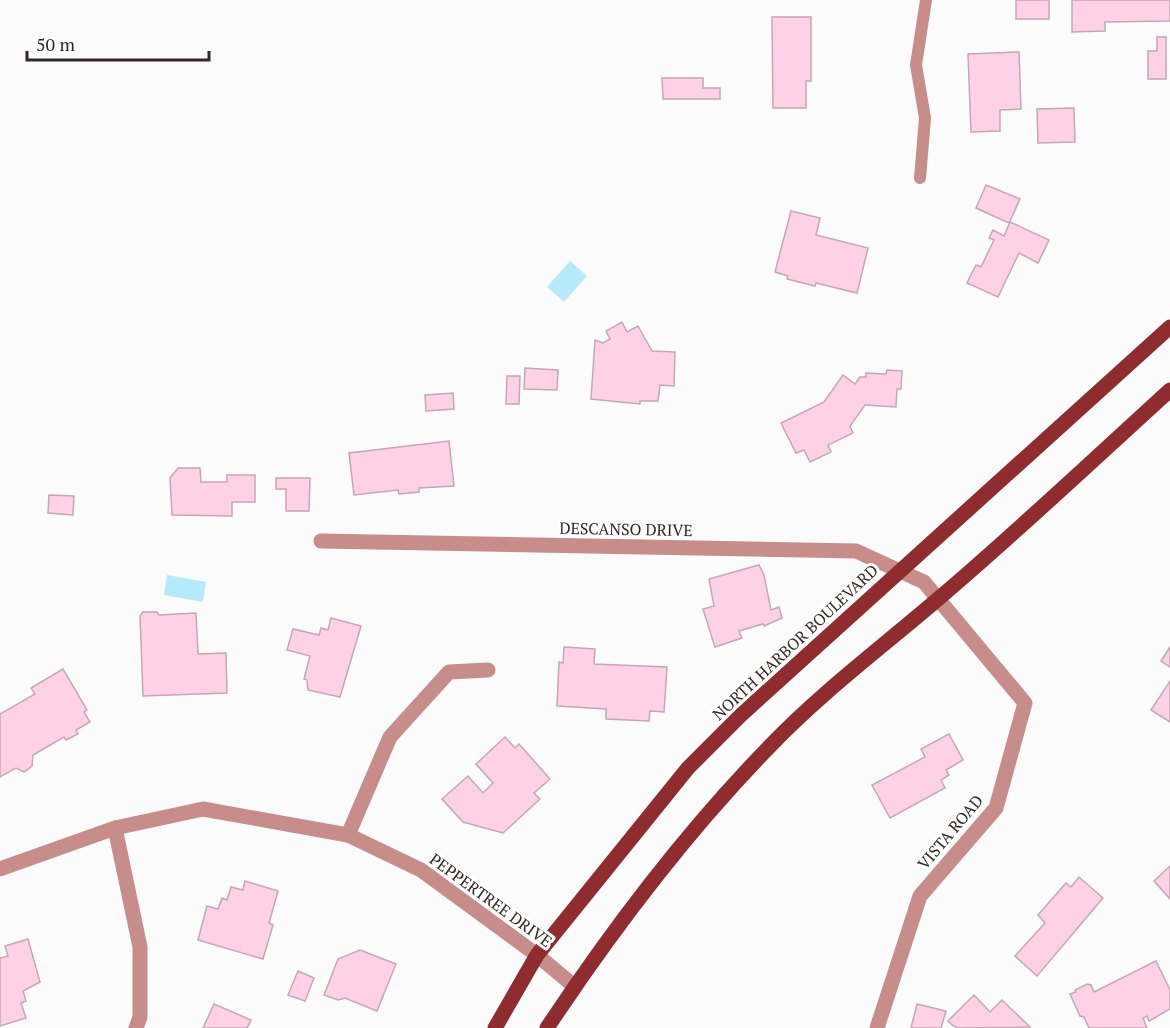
<svg xmlns="http://www.w3.org/2000/svg" width="1170" height="1028" viewBox="0 0 1170 1028" font-family="'PT Serif',serif">
<style>
.water{fill:#b6eafb}
.building{fill:#ffd1e6;stroke:#c6a7b5;stroke-width:1.5}
.lines{fill:none;stroke-linecap:round;stroke-linejoin:round}
.service{stroke:#c78d8a;stroke-width:12}
.minor{stroke:#c78d8a;stroke-width:15}
.primary{stroke:#8f2c30;stroke-width:15}
.labels{text-anchor:middle;dominant-baseline:central;stroke-width:6;stroke-linejoin:round;paint-order:stroke}
.street-label{font-size:16px;fill:#332722;stroke:#fff}
</style>
<rect width="100%" height="100%" fill="#fbfbfb"/>
<g class="water">
<path d="M 570,261 L 587,276 L 564,302 L 547,287 Z"/>
<path d="M 167,575 L 206,582 L 203,602 L 164,595 Z"/>
</g>
<g class="building">
<rect x="1016" y="0" width="33" height="19"/>
<path d="M 1072,0 L 1170,0 L 1170,21 L 1105,22 L 1105,31 L 1072,32 Z"/>
<path d="M 772,17 L 811,17 L 811,81 L 806,81 L 806,108 L 773,108 Z"/>
<path d="M 1157,37 L 1166,37 L 1166,79 L 1148,79 L 1148,51 L 1157,51 Z"/>
<path d="M 1019,52 L 1021,109 L 1000,110 L 1000,131 L 971,132 L 968,54 Z"/>
<path d="M 662,78 L 703,78 L 703,88 L 720,88 L 720,99 L 663,99 Z"/>
<path d="M 1074,108 L 1075,142 L 1038,143 L 1037,109 Z"/>
<path d="M 986,185 L 1020,199 L 1009,223 L 976,208 Z"/>
<path d="M 791,211 L 820,218 L 816,235 L 868,248 L 857,293 L 816,283 L 815,286 L 787,279 L 788,276 L 775,272 Z"/>
<path d="M 1010,222 L 1049,240 L 1038,263 L 1019,253 L 998,297 L 967,283 L 976,265 L 981,267 L 994,240 L 989,238 L 993,230 L 1004,236 Z"/>
<path d="M 622,322 L 627,332 L 638,326 L 652,351 L 675,352 L 674,386 L 660,385 L 658,401 L 640,401 L 640,404 L 591,399 L 595,340 L 603,343 L 610,339 L 606,331 Z"/>
<path d="M 525,368 L 558,370 L 557,390 L 524,389 Z"/>
<path d="M 887,370 L 902,371 L 901,389 L 897,389 L 896,407 L 865,405 L 850,426 L 853,433 L 828,445 L 831,452 L 810,462 L 804,450 L 796,453 L 781,423 L 824,402 L 843,375 L 855,384 L 860,377 L 866,377 L 866,373 L 886,374 Z"/>
<path d="M 507,376 L 520,376 L 519,404 L 506,404 Z"/>
<path d="M 453,393 L 454,409 L 426,411 L 425,395 Z"/>
<path d="M 449,441 L 454,486 L 419,488 L 419,492 L 399,494 L 398,490 L 354,495 L 349,453 Z"/>
<path d="M 178,468 L 200,468 L 201,482 L 227,482 L 227,475 L 255,475 L 255,502 L 232,502 L 232,516 L 172,515 L 170,478 Z"/>
<path d="M 276,478 L 310,478 L 309,511 L 286,511 L 286,489 L 276,489 Z"/>
<path d="M 49,495 L 74,496 L 73,515 L 48,513 Z"/>
<path d="M 759,565 L 764,575 L 771,610 L 779,607 L 782,618 L 764,626 L 763,624 L 739,631 L 742,638 L 715,647 L 703,609 L 714,606 L 709,579 Z"/>
<path d="M 143,612 L 157,612 L 159,615 L 196,613 L 198,654 L 226,653 L 227,693 L 143,696 L 140,616 Z"/>
<path d="M 331,618 L 361,626 L 340,697 L 308,690 L 307,680 L 304,679 L 310,656 L 287,650 L 293,629 L 319,635 L 321,628 L 328,630 Z"/>
<path d="M 564,647 L 595,649 L 594,664 L 667,667 L 664,712 L 650,711 L 649,721 L 606,719 L 606,709 L 557,706 L 559,662 L 563,663 Z"/>
<path d="M 1170,647 L 1170,667 L 1161,661 Z"/>
<path d="M 63,669 L 87,710 L 84,712 L 90,722 L 76,730 L 78,734 L 66,740 L 64,737 L 33,755 L 32,766 L 24,772 L 16,768 L 0,777 L 0,714 L 35,694 L 31,688 Z"/>
<path d="M 1170,681 L 1170,722 L 1151,710 Z"/>
<path d="M 949,734 L 963,760 L 946,770 L 949,775 L 941,780 L 945,788 L 890,818 L 872,785 L 925,757 L 921,749 Z"/>
<path d="M 505,737 L 515,748 L 519,744 L 550,779 L 534,793 L 540,799 L 503,833 L 463,822 L 442,799 L 468,776 L 483,793 L 493,783 L 476,764 Z"/>
<path d="M 1170,866 L 1170,899 L 1154,881 Z"/>
<path d="M 1079,877 L 1103,898 L 1037,976 L 1015,956 L 1045,923 L 1038,915 L 1066,883 L 1071,887 Z"/>
<path d="M 245,881 L 278,891 L 269,923 L 273,925 L 263,959 L 198,940 L 207,906 L 218,909 L 222,898 L 227,900 L 231,887 L 243,890 Z"/>
<path d="M 28,939 L 40,982 L 23,991 L 26,1001 L 21,1003 L 26,1018 L 0,1026 L 0,958 L 8,956 L 5,946 Z"/>
<path d="M 360,950 L 396,964 L 377,1011 L 345,998 L 338,1000 L 324,995 L 338,959 Z"/>
<path d="M 1156,961 L 1170,990 L 1170,1009 L 1149,1021 L 1147,1016 L 1143,1018 L 1147,1028 L 1089,1028 L 1084,1017 L 1080,1016 L 1070,994 L 1076,992 L 1075,990 L 1087,984 L 1091,985 L 1094,992 Z"/>
<path d="M 298,971 L 314,978 L 305,1001 L 288,995 Z"/>
<path d="M 974,995 L 990,1012 L 1002,1000 L 1030,1027 L 958,1028 L 952,1025 L 948,1021 Z"/>
<path d="M 214,1004 L 251,1020 L 247,1028 L 203,1028 Z"/>
<path d="M 917,1004 L 946,1011 L 941,1028 L 911,1028 Z"/>
</g>
<g class="lines">
<path class="service" d="M 920,178 L 925,118 L 916,65 L 926,0"/>
<g class="minor">
<path d="M 321,541 L 856,551 L 924,582 L 1025,703 L 996,808 L 920,896 L 877,1028"/>
<path d="M 115,828 L 140,947 L 140,1017 L 136,1028"/>
<path d="M 348,835 L 390,737 L 449,672 L 488,670"/>
<path d="M 0,869 L 115,828 L 203,809 L 348,835 L 421,870 L 537,955 L 574,986"/>
</g>
<g class="primary">
<path d="M 495,1028 L 537,955 L 688,768 L 741,715 L 1170,327"/>
<path d="M 547,1028 C 614,927 686,832 771,745 C 822,692 882,647 938,599 C 1017,532 1093,460 1170,390"/>
</g>
</g>
<g class="labels">
<g class="street-label">
<text transform="translate(626 529) rotate(1)">DESCANSO DRIVE</text>
<text transform="translate(795 642) rotate(-43)">NORTH HARBOR BOULEVARD</text>
<text transform="translate(950 832) rotate(-50)">VISTA ROAD</text>
<text transform="translate(491 900) rotate(36)">PEPPERTREE DRIVE</text>
</g>
</g>
<path d="M27 51v9h182v-9" fill="none" stroke="#332722" stroke-width="3"/>
<text x="36" y="51" font-size="18" fill="#332722" stroke="#ffffff" stroke-width="4.5" paint-order="stroke">50 m</text>
</svg>
